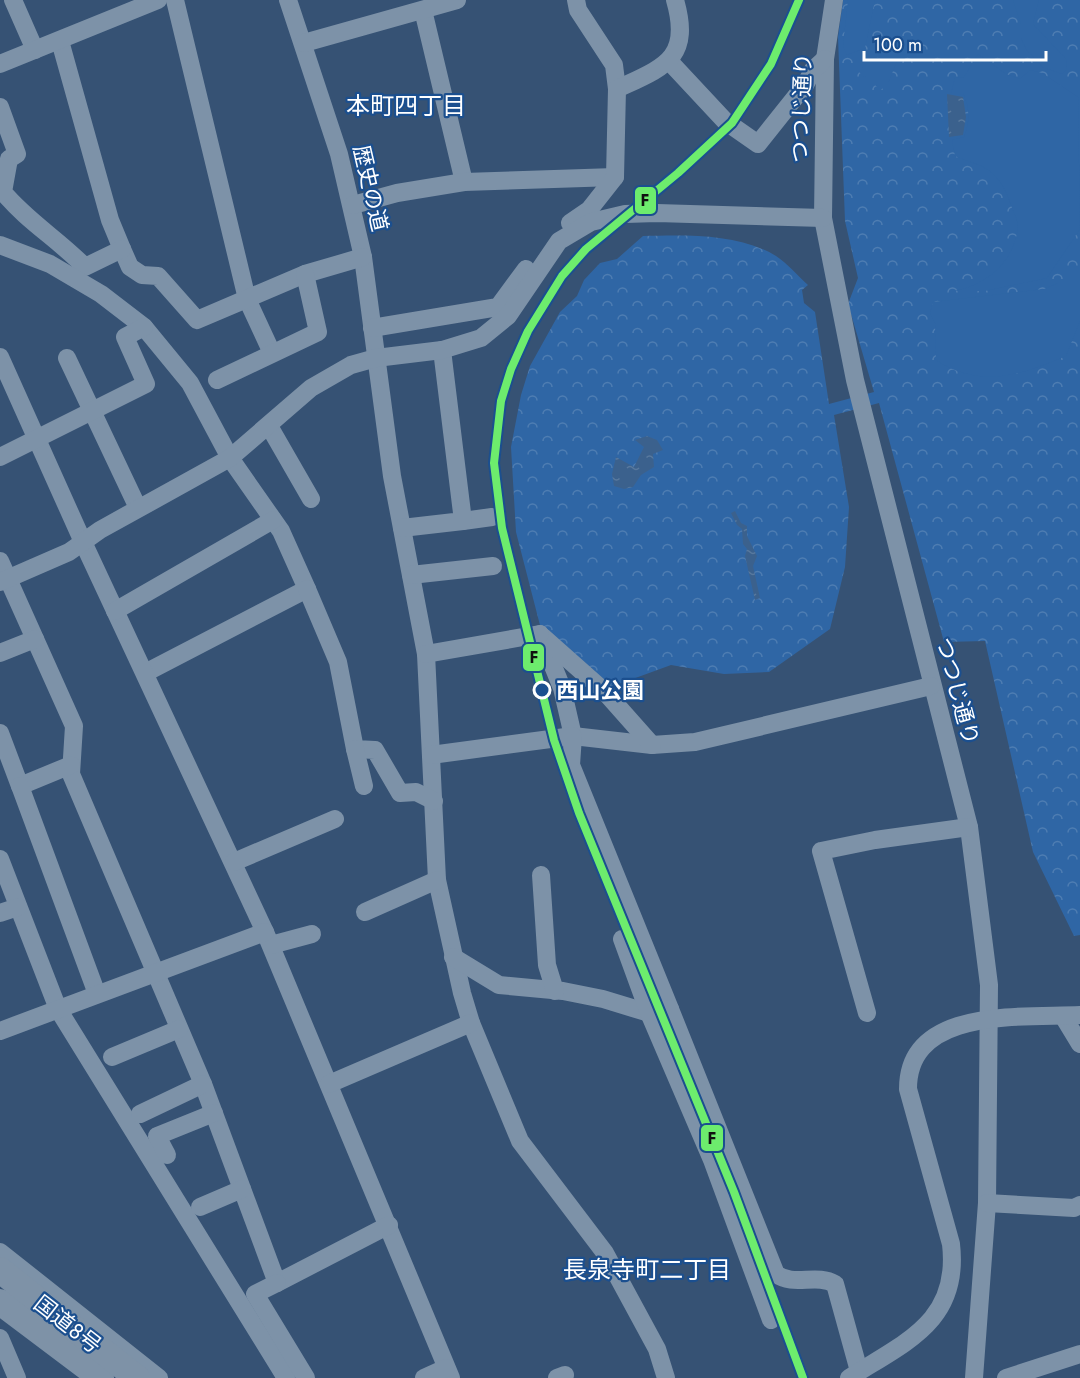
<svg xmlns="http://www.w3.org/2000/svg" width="1080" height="1378" viewBox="0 0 1080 1378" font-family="Jost,'Noto Sans JP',sans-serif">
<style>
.park{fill:url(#park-crowns)}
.garden{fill:#2f66a5}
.water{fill:url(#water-ripples)}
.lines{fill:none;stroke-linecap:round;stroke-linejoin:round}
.minor{stroke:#7d92a8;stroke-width:18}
.highway{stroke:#7e92a7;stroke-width:26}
.highway-bridge{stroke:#7e92a7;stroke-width:26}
.rail-1-casing{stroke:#1b4f8f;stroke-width:12}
.rail-1{stroke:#6dec6d;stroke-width:8}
.stop-dot{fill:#1b4f8f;stroke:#fff;stroke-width:3}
.labels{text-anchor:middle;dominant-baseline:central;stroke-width:4.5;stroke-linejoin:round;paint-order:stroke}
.street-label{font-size:22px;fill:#fff;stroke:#1b4f8f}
.stop-label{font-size:22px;font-weight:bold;fill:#fff;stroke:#1b4f8f;text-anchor:start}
.neighbourhood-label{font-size:24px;fill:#fff;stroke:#1b4f8f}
.line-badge{stroke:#1b4f8f;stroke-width:2}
.pale-badge-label{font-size:16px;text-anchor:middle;font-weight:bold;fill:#111}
</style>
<defs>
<pattern id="park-crowns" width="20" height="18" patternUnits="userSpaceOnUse" patternTransform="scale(1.5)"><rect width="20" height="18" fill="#2f66a5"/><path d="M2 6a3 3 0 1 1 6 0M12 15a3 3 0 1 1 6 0" fill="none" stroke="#4e7db2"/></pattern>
<pattern id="water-ripples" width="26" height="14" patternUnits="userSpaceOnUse" patternTransform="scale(1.5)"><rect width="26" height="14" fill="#3b618d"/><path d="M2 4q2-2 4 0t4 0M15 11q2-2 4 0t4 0" fill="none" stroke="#58799e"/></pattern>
</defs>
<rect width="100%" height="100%" fill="#365274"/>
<path class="park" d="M 843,0 L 1080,0 L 1080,935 L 1074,936 L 1033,852 L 985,641 L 944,642 L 879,403 L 834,415 L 849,507 L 845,567 L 830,629 L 769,672 L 724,674 L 671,665 L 608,688 L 542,633 L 516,532 L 511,447 L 521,395 L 530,366 L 560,312 L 577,296 L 584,280 L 600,263 L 617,259 L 643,236 C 686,235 738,233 776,256 C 787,263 798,276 808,285 L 802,290 L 804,303 L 815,312 L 829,404 L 874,392 L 848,304 L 858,278 L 845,221 L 838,37 Z"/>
<g class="garden">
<path d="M 848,0 L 875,0 L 865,48 L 847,55 L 843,46 Z"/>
<path d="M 1013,0 L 1039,0 L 1033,24 L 1066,59 L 1067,69 L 1062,74 L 1042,67 L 1026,49 L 1021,38 L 1021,24 Z"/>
<path d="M 978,54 L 1006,74 L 1020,79 L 1030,70 L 1042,73 L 1078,97 L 1080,229 L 1047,278 L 985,291 L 954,291 C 987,285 1014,262 1018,227 C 1018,220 1013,211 1011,205 C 1007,193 1002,182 992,173 C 981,163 967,162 955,156 L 952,140 L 964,137 C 970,122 970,108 963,93 L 951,93 L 955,78 L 964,77 Z"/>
<path d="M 871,57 L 897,61 L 889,81 L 881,90 L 859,72 Z"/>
<path d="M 1058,283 L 1080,283 L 1080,321 L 1066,356 C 1021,375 980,389 936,360 L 935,323 L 930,313 L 933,302 L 1044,289 Z"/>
</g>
<g class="water">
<path d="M 947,94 L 963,97 L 966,117 L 963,135 L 949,137 Z"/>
<path d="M 647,436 L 657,440 L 663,450 L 653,454 L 654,467 L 641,475 L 633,487 L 624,489 L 614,486 L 612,474 L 616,457 L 634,467 L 644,447 L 635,440 Z"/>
<path d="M 735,511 L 741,523 L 747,526 L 747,536 L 757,556 L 753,566 L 760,598 L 755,600 L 745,556 L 747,549 L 743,544 L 742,529 L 737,525 L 731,513 Z"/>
</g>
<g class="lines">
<g class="minor">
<path d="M 13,0 L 35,50"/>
<path d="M 175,0 L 247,299 L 272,353"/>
<path d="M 288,0 L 339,154 L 363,257 L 392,476 L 426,654 L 437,880 L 462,993 L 471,1023 L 520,1141 L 605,1253 L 657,1349 L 666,1378"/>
<path d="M 576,0 L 578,10 L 614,65 L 617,89"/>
<path d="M 834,0 L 825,59 L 823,218 L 855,380 L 969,827 L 989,985 L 987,1203 L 974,1378"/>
<path d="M 423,10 L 464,182"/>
<path d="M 60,41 L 110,220 L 122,249 L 130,267 L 142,275 L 158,276 L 197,320 L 305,274 L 363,257"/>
<path d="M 304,43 L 457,0"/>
<path d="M 669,61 L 725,121 L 758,144 L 805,85 L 813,70 L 825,59"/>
<path d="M 0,64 L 158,0"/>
<path d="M 0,107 L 17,154 L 9,159 L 3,192 C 27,221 59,240 85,267 L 122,249"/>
<path d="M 353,205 L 397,193 L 464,182 L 615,177"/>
<path d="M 570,223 L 589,210 L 615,177 L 617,89 C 664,67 692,59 675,0"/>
<path d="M 0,245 L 50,264 L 101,294 L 144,327 L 190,383 L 230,458 L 281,531 L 307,589 L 145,673"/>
<path d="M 372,328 L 498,307 L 526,269"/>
<path d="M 0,357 L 83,542 L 265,932 L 451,1378"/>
<path d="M 67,358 L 138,508"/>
<path d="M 217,380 L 318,332 L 305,274"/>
<path d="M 269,426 L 311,499"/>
<path d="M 0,457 L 146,384 L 125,337 L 144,327"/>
<path d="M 463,521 L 492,517"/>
<path d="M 402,528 L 463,521 L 442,350"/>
<path d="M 0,561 L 74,726 L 71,774 L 203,1084 L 277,1283 L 389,1225"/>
<path d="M 411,575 L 493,566"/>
<path d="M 0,582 L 69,552 L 100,530 L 230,458 L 311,388 L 351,365 L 376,358 L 442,350 L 481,338 L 508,316 L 559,241 L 591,222 L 625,214 L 657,213 L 823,218"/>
<path d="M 307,589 L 338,662 L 355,749 L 375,750 L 400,793 L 416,792 L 434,801"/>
<path d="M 115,611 L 273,520"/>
<path d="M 540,634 L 562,688 L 573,736 L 652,745 L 695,742 L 931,686"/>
<path d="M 543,637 L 605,692 L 652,745"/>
<path d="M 0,653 L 35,639"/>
<path d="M 426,654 L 540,634"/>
<path d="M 0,733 L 20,786 L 71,765"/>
<path d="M 355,749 L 364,786"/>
<path d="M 431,755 L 573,736 L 571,765 L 670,1009 L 649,1013 L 603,999 L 563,991 L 499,985 L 453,957"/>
<path d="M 20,786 L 97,994"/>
<path d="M 0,859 L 58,1009 L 286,1378"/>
<path d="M 234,862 L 335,819"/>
<path d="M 541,875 L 547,965 L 555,991"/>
<path d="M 365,912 L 437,880"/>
<path d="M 0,913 L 18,907"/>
<path d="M 622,939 L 649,1013 L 712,1160 L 771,1320"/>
<path d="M 271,945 L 312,934"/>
<path d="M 670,1009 L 776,1274 C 794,1287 816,1273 835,1284 L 859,1371"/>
<path d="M 867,1013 L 821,851 L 875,840 L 969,827"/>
<path d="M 1063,1016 L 1080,1044"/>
<path d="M 0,1031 L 265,932"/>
<path d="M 112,1057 L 179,1029"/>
<path d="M 329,1084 L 471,1023"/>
<path d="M 140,1114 L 203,1084"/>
<path d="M 167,1155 L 157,1136 L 214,1113"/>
<path d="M 987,1203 L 1074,1208 L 1080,1205"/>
<path d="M 200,1207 L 242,1189"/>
<path d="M 0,1252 L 159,1378"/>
<path d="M 277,1283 L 255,1294 L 306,1378"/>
<path d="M 0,1338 L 17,1378"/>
<path d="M 424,1378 L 446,1368"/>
<path d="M 557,1378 L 565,1375"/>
<path d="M 849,1378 C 905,1342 960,1322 951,1244 L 908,1089 C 908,1006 1024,1018 1080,1015"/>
<path d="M 1006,1378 L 1080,1354"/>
</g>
<path class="highway" d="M 0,1302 L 101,1378"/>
<path class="highway-bridge" d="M 0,1270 L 137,1378"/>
<defs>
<path id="rail-1" d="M 799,0 L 771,64 L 732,123 L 678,173 L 586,249 L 562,276 L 528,331 L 511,369 L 501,401 L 494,463 L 502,528 L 554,740 L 579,813 L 734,1192 L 803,1378"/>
</defs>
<use href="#rail-1" class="rail-1-casing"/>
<use href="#rail-1" class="rail-1"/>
</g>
<circle class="stop-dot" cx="542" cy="690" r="8"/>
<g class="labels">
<g class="street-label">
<text transform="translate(801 108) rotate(-88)">つつじ通り</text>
<text transform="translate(371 188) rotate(77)">歴史の道</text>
<text transform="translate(958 691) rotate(75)">つつじ通り</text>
<text transform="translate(68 1324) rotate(38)">国道8号</text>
</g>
<g class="stop-label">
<text x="556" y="690">西山公園</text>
</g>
<g class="neighbourhood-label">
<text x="406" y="105">本町四丁目</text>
<text x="647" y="1269">長泉寺町二丁目</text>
</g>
</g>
<g class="line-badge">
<rect x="634" y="186" width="23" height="29" rx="6" fill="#6dec6d"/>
<rect x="522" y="643" width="23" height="29" rx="6" fill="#6dec6d"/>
<rect x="700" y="1124" width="24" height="28" rx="6" fill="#6dec6d"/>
</g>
<g class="pale-badge-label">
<text x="645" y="206">F</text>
<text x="534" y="663">F</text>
<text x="712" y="1144">F</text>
</g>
<path d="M864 51v9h182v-9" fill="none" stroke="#ffffff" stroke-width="3"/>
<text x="873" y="51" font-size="18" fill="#ffffff" stroke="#1b4f8f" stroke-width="4.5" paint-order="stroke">100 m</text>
</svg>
